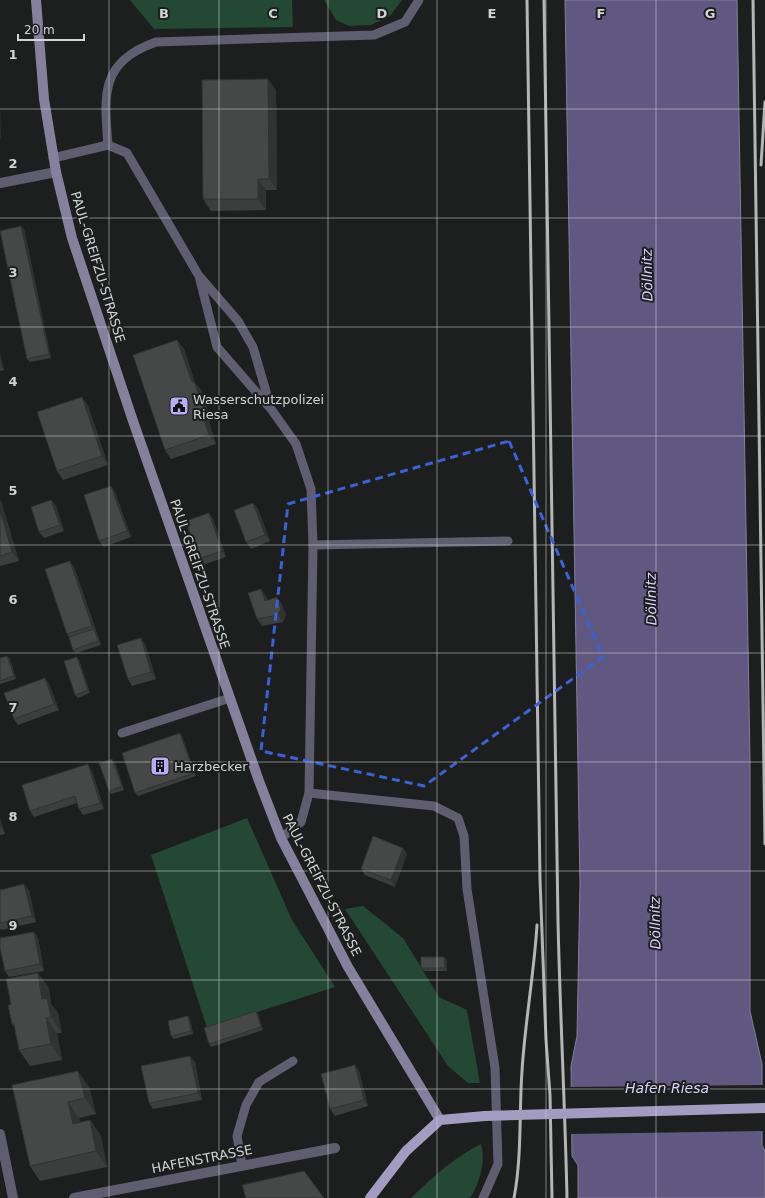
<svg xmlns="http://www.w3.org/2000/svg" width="765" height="1198" viewBox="0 0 765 1198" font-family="'DejaVu Sans',sans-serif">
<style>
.green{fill:#234834}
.water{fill:#615882;stroke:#837d9a}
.pier{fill:#1d1f1e}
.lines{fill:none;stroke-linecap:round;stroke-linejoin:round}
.lane{stroke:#605d70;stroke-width:9}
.street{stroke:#605d70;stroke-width:10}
.secondary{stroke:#86809e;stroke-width:10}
.primary{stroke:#a39bc2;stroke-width:10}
.rail{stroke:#b4b6b5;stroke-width:3}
.primary-bridge{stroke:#a39bc2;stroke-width:10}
.wall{fill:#3c3e3d}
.shaded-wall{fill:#313232}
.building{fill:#464847;stroke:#313232}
.marked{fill:none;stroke:#3862d7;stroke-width:3;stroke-dasharray:8 5;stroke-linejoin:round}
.grid{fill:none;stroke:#d2d4d3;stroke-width:1;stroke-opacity:0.55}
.labels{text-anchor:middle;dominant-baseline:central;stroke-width:4;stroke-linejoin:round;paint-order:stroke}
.street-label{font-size:13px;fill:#d2d4d3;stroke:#1d1f1e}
.poi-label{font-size:13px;fill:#d2d4d3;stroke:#1d1f1e;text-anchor:start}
.water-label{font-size:14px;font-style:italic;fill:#d9d1fc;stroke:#1d1f1e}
.grid-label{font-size:13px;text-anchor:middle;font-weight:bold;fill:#d2d4d3;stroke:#1d1f1e;stroke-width:4;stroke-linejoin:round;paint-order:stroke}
</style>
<rect width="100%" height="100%" fill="#1d1f1e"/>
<g class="green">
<path d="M 130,0 L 292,0 L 293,27 L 154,29 Z"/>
<path d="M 324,0 L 402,0 L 390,16 L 371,25 L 349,26 L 336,20 Z"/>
<path d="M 247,818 L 292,920 L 335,987 L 207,1028 L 151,855 Z"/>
<path d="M 363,906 L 403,938 L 439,997 L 467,1010 L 480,1083 L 468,1083 L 448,1066 L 345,909 Z"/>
<path d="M 481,1144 C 486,1161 480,1182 470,1198 L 411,1198 C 434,1176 453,1158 481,1144 Z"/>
</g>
<path class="water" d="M 565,0 L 737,0 L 750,761 L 750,1011 L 762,1064 L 762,1145 L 765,1151 L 765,1198 L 578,1198 L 578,1165 L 572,1156 L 571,1066 L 577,1036 L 580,884 Z"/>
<path class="pier" d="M 765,1085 L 764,1131 L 570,1134 L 569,1087 Z"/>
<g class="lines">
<g class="lane">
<path d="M 108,145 C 104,94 100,62 156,42 L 374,35 L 405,22 L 419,0"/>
<path d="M 53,158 L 108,145 L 127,153 L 199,276 L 217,347 L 271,409 L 296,444 L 311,489 L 313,545 L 309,793 L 301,822 L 281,838"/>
<path d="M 200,277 L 238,321 L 253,347 L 270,405"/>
<path d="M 313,545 L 508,541"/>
<path d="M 122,733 L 230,698"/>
<path d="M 309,793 L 434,806 L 458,818 L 464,836 L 467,889 L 495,1068 L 498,1164 L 483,1198"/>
<path d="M 242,1165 L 237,1136 L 246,1105 L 259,1082 L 293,1061"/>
</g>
<g class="street">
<path d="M 0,183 L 56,172"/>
<path d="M 0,1134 L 13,1198"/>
<path d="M 74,1198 L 335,1148"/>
</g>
<path class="secondary" d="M 36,0 L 44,99 L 56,172 L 72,238 L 133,421 L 259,781 L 281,838 L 348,967 L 440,1120"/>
<path class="primary" d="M 370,1198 L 406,1151 L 440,1120 L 485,1116"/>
<g class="rail">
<path d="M 527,0 L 540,879 L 546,1040 L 550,1095 L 552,1198"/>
<path d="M 544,0 L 558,921 C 560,1013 565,1105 567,1198"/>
<path d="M 753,0 L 765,844"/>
<path d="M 761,165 L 765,102"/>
<path d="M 514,1198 C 522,1156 519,1113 522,1071 C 525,1022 534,974 537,925"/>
</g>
<path class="primary-bridge" d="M 485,1116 L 765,1108"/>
</g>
<g class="wall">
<path d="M 276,90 L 277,190 L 266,190 L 266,210 L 211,211 L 203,199 Z"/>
<path d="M 21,226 L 24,229 L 51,358 L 30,362 L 27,359 Z"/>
<path d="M 177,340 L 184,349 L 195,383 L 201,390 L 211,421 L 209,422 L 216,444 L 171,459 L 165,450 Z"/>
<path d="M 0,354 L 4,370 L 0,371 Z"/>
<path d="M 82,397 L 88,406 L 108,465 L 63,480 L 57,471 Z"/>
<path d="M 111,486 L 115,492 L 131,537 L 104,547 L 99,541 Z"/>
<path d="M 0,500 L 1,501 L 19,561 L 0,566 Z"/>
<path d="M 51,500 L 56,506 L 64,531 L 44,538 L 39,532 Z"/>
<path d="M 253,503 L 258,509 L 270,541 L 251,549 L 246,542 Z"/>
<path d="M 213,519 L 226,557 L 203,565 L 199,559 Z"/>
<path d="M 74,567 L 101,645 L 76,653 L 73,650 L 69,637 L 67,634 Z"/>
<path d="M 266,596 L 267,600 L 281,603 L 286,615 L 283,622 L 262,626 L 257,619 Z"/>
<path d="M 145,644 L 156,679 L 132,686 L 128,679 Z"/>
<path d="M 7,656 L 10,659 L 16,679 L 0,684 L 0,658 Z"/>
<path d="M 79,660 L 90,693 L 78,698 L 75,695 Z"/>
<path d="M 45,678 L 49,684 L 59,710 L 18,725 L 14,719 Z"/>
<path d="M 182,736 L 196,776 L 138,796 L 135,793 Z"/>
<path d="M 115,762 L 124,790 L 111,794 L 109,791 Z"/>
<path d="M 92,771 L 104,809 L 83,815 L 79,809 L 77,803 L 34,817 L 30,811 Z"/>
<path d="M 0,819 L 5,834 L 0,835 Z"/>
<path d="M 403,848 L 407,854 L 395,887 L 365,875 L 361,869 Z"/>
<path d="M 0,890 L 29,890 L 36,922 L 1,930 L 0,928 Z"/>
<path d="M 34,932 L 38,938 L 44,971 L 9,977 L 5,971 Z"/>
<path d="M 444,957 L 447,960 L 447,971 L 424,971 L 421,968 Z"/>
<path d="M 49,988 L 51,1004 L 58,1013 L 62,1033 L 57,1033 L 62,1060 L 30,1066 L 19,1050 L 16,1030 L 12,1024 L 11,1005 Z"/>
<path d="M 258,1014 L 263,1030 L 211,1047 L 209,1044 Z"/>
<path d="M 188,1016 L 190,1019 L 193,1034 L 174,1039 L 171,1036 Z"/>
<path d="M 195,1062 L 202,1100 L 153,1109 L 149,1103 Z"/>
<path d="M 359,1071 L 368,1106 L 335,1116 L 330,1109 Z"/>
<path d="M 12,1085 L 89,1087 L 96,1114 L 79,1118 L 80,1122 L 90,1120 L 101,1136 L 107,1167 L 40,1181 L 30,1166 Z"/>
</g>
<g class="shaded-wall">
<path d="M 268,79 L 276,90 L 277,190 L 269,179 Z"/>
<path d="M 0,105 L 1,139 L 0,136 Z"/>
<path d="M 258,179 L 266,190 L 266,210 L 258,199 Z"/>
<path d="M 21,226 L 24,229 L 51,358 L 49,354 Z"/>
<path d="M 177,340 L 184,349 L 195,383 L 201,390 L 211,421 L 205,412 L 192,382 Z"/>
<path d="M 0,354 L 4,370 L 1,367 L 0,361 Z"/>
<path d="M 82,397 L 88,406 L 108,465 L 102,456 Z"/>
<path d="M 202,413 L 209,422 L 216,444 L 209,435 Z"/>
<path d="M 111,486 L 115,492 L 131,537 L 127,531 Z"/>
<path d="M 0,500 L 1,501 L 19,561 L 12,552 L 0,510 Z"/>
<path d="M 51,500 L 56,506 L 64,531 L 60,525 Z"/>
<path d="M 253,503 L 258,509 L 270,541 L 265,535 Z"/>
<path d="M 209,513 L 213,519 L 226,557 L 222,551 Z"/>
<path d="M 70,561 L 74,567 L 101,645 L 98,641 L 94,629 L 92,626 Z"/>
<path d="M 261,589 L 266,596 L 269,607 L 265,601 Z"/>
<path d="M 277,597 L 281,603 L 286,615 L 283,622 L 278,615 Z"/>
<path d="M 141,638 L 145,644 L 156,679 L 151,672 Z"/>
<path d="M 7,656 L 10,659 L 16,679 L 14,676 Z"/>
<path d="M 77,657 L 79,660 L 90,693 L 88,690 Z"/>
<path d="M 45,678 L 49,684 L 59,710 L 54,704 Z"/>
<path d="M 180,733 L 182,736 L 196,776 L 194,773 Z"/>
<path d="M 112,759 L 115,762 L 124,790 L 122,786 Z"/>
<path d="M 88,764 L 92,771 L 104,809 L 100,803 Z"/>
<path d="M 0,819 L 5,834 L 0,826 Z"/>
<path d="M 403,848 L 407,854 L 395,887 L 391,880 Z"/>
<path d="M 24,884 L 29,890 L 36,922 L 32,916 Z"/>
<path d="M 34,932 L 38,938 L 44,971 L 40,964 Z"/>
<path d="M 444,957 L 447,960 L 447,971 L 445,968 Z"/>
<path d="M 38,973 L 49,988 L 51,1004 L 58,1013 L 62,1033 L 51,1017 L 42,999 Z"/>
<path d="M 256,1011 L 258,1014 L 263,1030 L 261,1027 Z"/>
<path d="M 188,1016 L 190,1019 L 193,1034 L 191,1031 Z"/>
<path d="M 46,1018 L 57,1033 L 62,1060 L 51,1044 Z"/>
<path d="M 190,1056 L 195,1062 L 202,1100 L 198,1093 Z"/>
<path d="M 355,1065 L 359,1071 L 368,1106 L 364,1100 Z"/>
<path d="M 78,1071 L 89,1087 L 96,1114 L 85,1098 Z"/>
<path d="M 68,1102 L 79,1118 L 84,1140 L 73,1124 Z"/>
<path d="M 90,1120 L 101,1136 L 107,1167 L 96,1151 Z"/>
</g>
<g class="building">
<path d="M 268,79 L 269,179 L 258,179 L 258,199 L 203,199 L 202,80 Z"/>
<path d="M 21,226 L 49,354 L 27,359 L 0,231 Z"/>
<path d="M 177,340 L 192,382 L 194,381 L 205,412 L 202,413 L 209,435 L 165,450 L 133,355 Z"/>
<path d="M 82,397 L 102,456 L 57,471 L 37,412 Z"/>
<path d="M 111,486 L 127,531 L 99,541 L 84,495 Z"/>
<path d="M 51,500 L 60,525 L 39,532 L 31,507 Z"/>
<path d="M 253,503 L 265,535 L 246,542 L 234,510 Z"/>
<path d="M 0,510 L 12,552 L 0,556 Z"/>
<path d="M 209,513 L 222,551 L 199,559 L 186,521 Z"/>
<path d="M 70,561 L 92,626 L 67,634 L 45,569 Z"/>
<path d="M 261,589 L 265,601 L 277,597 L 281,609 L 278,615 L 257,619 L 248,593 Z"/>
<path d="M 94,629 L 98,641 L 73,650 L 69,637 Z"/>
<path d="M 141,638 L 151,672 L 128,679 L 117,645 Z"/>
<path d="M 7,656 L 14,676 L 0,681 L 0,658 Z"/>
<path d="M 77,657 L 88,690 L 75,695 L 64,661 Z"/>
<path d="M 45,678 L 54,704 L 14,719 L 4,693 Z"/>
<path d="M 180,733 L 194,773 L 135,793 L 122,753 Z"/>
<path d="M 112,759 L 122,786 L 109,791 L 99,763 Z"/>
<path d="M 88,764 L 100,803 L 79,809 L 75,796 L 30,811 L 22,785 Z"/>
<path d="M 373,836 L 403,848 L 391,880 L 361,869 Z"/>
<path d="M 24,884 L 32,916 L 0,923 L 0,890 Z"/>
<path d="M 34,932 L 40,964 L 5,971 L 0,948 L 0,938 Z"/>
<path d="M 421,957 L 444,957 L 445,968 L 421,968 Z"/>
<path d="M 38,973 L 42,999 L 47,998 L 51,1017 L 46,1018 L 51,1044 L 19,1050 L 14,1024 L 12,1024 L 8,1005 L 11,1005 L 6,979 Z"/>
<path d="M 256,1011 L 261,1027 L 209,1044 L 204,1028 Z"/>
<path d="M 188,1016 L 191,1031 L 171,1036 L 168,1021 Z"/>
<path d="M 190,1056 L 198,1093 L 149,1103 L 141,1066 Z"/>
<path d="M 355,1065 L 364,1100 L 330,1109 L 321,1074 Z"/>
<path d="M 78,1071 L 85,1098 L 68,1102 L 73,1124 L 90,1120 L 96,1151 L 30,1166 L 12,1085 Z"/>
<path d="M 304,1171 L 324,1198 L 246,1198 L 242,1185 Z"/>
</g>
<path class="marked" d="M 509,441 L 603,657 L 424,786 L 261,751 L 288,504 Z"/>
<path class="grid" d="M 109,0 L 109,1198M 219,0 L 219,1198M 328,0 L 328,1198M 437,0 L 437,1198M 546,0 L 546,1198M 656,0 L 656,1198M 0,109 L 765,109M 0,218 L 765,218M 0,327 L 765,327M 0,436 L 765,436M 0,545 L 765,545M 0,653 L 765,653M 0,762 L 765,762M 0,871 L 765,871M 0,980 L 765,980M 0,1089 L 765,1089"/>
<defs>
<symbol id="civic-square" viewBox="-11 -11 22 22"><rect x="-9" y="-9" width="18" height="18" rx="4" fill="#bbaaf6" stroke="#1d1f1e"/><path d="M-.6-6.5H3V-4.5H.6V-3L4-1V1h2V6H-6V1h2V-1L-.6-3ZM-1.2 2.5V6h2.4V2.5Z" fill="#111"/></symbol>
<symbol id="building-square" viewBox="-11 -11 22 22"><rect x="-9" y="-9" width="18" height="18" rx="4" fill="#bbaaf6" stroke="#1d1f1e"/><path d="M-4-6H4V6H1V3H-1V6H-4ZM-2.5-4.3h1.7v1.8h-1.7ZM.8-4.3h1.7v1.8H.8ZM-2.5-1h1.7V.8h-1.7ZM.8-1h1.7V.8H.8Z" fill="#111"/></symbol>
</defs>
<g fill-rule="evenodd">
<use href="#civic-square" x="168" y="395" width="22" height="22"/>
<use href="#building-square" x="149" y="755" width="22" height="22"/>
</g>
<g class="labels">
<g class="street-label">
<text transform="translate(98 267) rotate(73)">PAUL-GREIFZU-STRASSE</text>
<text transform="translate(200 574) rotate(71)">PAUL-GREIFZU-STRASSE</text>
<text transform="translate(322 885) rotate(63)">PAUL-GREIFZU-STRASSE</text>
<text transform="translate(202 1159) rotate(-11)">HAFENSTRASSE</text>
</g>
<g class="poi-label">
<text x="193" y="399">Wasserschutzpolizei<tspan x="193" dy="15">Riesa</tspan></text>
<text x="174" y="766">Harzbecker</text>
</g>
<g class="water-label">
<text transform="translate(647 275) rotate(-91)">Döllnitz</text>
<text transform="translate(651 599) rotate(-91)">Döllnitz</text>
<text transform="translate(655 923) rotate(-91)">Döllnitz</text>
<text x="667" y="1088">Hafen Riesa</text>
</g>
</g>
<g class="grid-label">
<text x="164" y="18">B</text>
<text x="273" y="18">C</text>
<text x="382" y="18">D</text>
<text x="492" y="18">E</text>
<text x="601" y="18">F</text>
<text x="710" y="18">G</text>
<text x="13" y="59">1</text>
<text x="13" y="168">2</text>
<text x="13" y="277">3</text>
<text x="13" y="386">4</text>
<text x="13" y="495">5</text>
<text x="13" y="604">6</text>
<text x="13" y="712">7</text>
<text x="13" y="821">8</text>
<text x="13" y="930">9</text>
</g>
<path d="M18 34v6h66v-6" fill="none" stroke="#d2d4d3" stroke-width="2"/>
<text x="24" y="34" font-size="12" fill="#d2d4d3" stroke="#1d1f1e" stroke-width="3" paint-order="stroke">20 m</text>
</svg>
